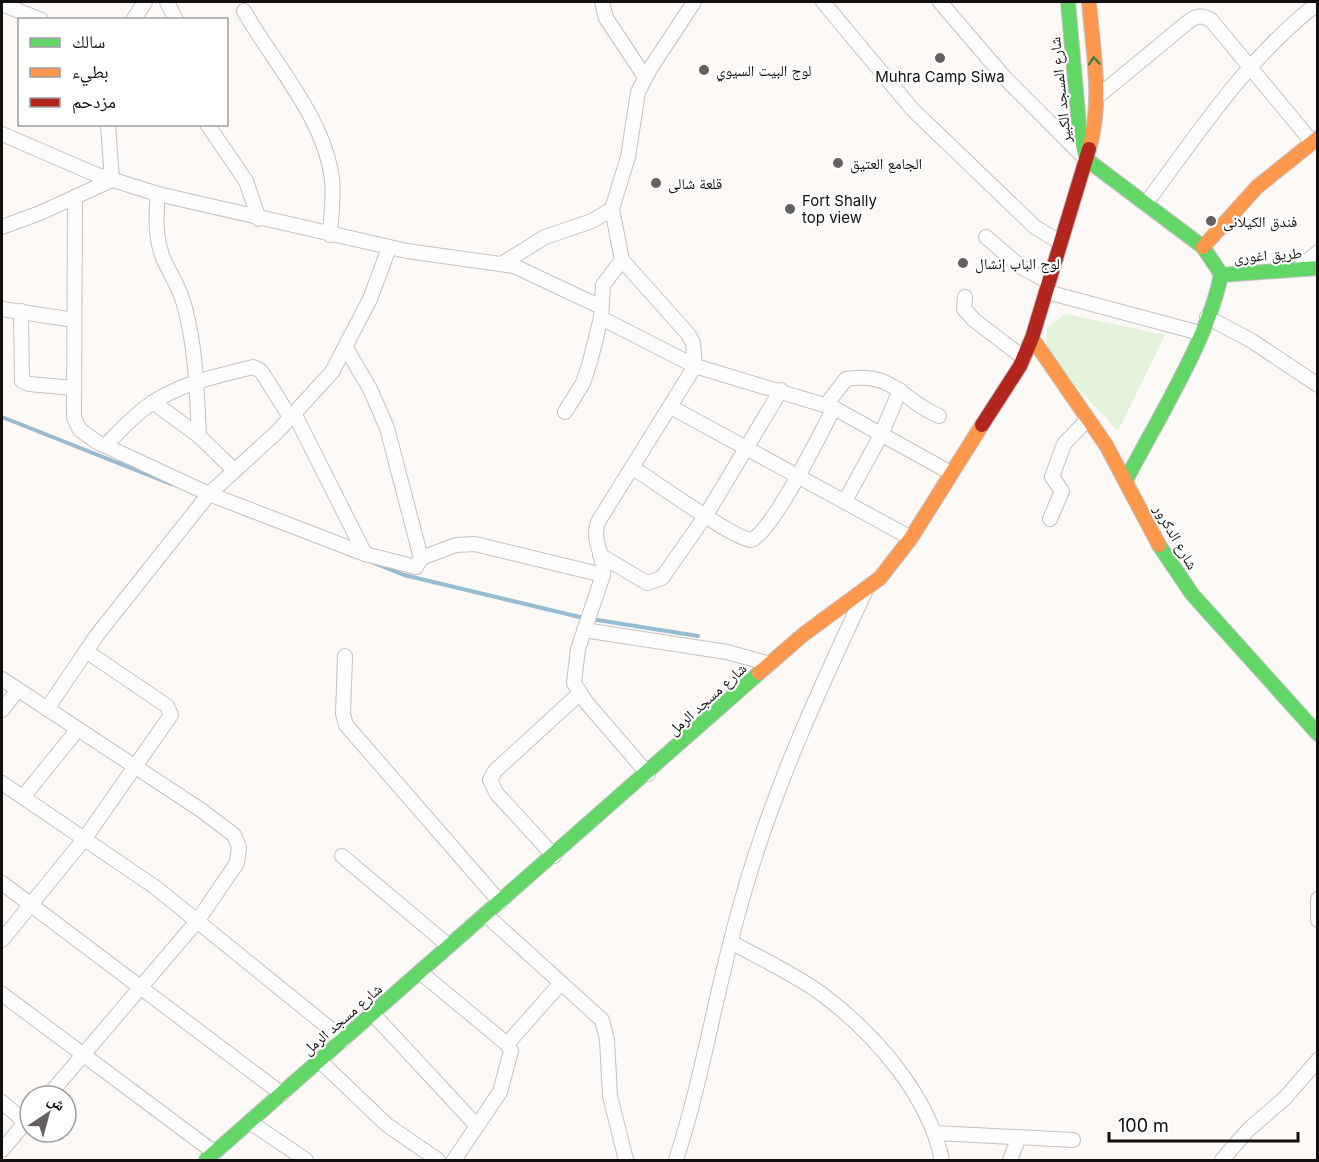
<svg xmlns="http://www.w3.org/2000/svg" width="1319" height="1162" viewBox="0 0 1319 1162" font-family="Inter,'Noto Naskh Arabic',sans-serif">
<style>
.grass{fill:#e3f2da}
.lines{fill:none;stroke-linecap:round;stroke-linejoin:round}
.stream{stroke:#97bbd1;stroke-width:4}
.street-casing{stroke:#c5c2c1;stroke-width:16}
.fast-casing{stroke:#c5c2c1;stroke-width:16}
.slow-casing{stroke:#c5c2c1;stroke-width:16}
.jam-casing{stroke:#c5c2c1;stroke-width:16}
.street{stroke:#fffefe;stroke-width:14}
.fast{stroke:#63d668;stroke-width:14}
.slow{stroke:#ff974d;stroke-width:14}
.jam{stroke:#b3261e;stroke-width:14}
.oneway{stroke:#3f7c40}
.poi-dot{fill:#646160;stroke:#fff;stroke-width:2}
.labels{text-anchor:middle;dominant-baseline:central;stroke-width:4.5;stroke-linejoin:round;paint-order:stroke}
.poi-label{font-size:15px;fill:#120f0e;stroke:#fff;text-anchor:start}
.street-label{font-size:15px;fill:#120f0e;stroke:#fff}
</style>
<rect width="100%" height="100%" fill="#fcf9f7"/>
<path class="grass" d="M 1065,314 L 1165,335 L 1118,431 L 1051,359 L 1046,342 L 1047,328 Z"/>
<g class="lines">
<g class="stream">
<path d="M 2,417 L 171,484"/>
<path d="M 374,563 L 404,575 L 584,618"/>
<path d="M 591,619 L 698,636"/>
</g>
<defs>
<g id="street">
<path d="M 167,2 L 176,20"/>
<path d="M 602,2 L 606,18 L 645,77"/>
<path d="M 823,2 L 913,110 L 1035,227 L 1061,243"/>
<path d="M 940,2 L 1005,78 L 1086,159"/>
<path d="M 2,4 L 41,20"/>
<path d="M 244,11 C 274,64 324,117 332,179 C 334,197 331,217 330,235"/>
<path d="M 133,20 L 145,2"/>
<path d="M 1097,97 L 1188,22 C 1197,15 1202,15 1211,20 L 1312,142"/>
<path d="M 207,124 L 246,181 L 259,219"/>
<path d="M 2,134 L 97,175 L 158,194 L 407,251 L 514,266 L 601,307"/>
<path d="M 158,194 C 156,216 155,237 163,258 C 171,276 180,287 185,308 C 196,349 197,394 199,436"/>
<path d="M 75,197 L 74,418 L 80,430 L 97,442 L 209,494 L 365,554 L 416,567 L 421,558 L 387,428 L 370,389 L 346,348"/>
<path d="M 1147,202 C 1199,132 1247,58 1318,3"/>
<path d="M 2,227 L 40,213 L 112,180 L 108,124"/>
<path d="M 986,237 L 1021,267 L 1049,282"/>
<path d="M 503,263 L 545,237 L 592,221 L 612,209"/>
<path d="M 1298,269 L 1318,252"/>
<path d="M 1047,292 L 1200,333"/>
<path d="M 965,297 L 964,309 L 974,320 L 1024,358"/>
<path d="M 2,309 L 74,320"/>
<path d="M 21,311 L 22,381 L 29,384 L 74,388"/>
<path d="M 1207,317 L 1252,341 L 1318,385"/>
<path d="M 601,318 L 695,366 L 834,408 L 951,473"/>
<path d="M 153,402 L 199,436 L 234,470"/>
<path d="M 826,405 L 846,379 C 894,371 901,400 939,416"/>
<path d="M 671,407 L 911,538"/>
<path d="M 565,412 L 583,383 L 590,362 L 601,318 L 603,285 L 622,260"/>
<path d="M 294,413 L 365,554"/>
<path d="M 105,446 C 119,432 133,416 149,405 C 180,383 218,376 253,367 L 261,371 L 290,417"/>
<path d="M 633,468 C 654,481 732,538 751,540 C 773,532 821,432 834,408"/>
<path d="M 845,501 L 881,435 L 900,390"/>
<path d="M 1050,519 L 1062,491 L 1052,477 L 1064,444 L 1088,419"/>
<path d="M 600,555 L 647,583 L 662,578 L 706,515 L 781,390"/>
<path d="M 421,558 L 456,545 L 475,544 L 603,575"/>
<path d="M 584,630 L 727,652 L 770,664"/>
<path d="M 345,656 L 343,714 L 346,725 L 500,902"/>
<path d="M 2,679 L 201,810 L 234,835 L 239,847 L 237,863 L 198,920 L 48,1096"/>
<path d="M 47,709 L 97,635 L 209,494 L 277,432 L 332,372 L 370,299 L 389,248"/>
<path d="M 2,710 L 18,690"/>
<path d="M 648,774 L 586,702 L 574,683 L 578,649 L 603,575 C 606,556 591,543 598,522 L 695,366 L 693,343 L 688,334 L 622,260 L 612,209 L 628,157 L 638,92 L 650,69 L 694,2"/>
<path d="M 2,783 L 155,887 L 344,1040"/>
<path d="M 23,797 L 78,729"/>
<path d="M 342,856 L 449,946"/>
<path d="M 554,856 L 497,794 L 490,780 L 495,771 L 579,694"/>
<path d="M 2,883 L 282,1094"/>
<path d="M 1318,899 L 1318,920"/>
<path d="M 486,915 L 602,1020 L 607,1040 L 610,1096 L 626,1160"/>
<path d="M 2,940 L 85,838 L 171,715 L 167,706 L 86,651"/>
<path d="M 731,942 C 761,959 795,974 823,995 C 875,1034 929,1096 942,1160"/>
<path d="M 420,972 L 507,1044 L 511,1051 L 500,1092 L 454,1160"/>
<path d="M 2,994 L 215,1153"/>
<path d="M 373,1014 L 477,1126"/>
<path d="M 507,1044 L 561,983"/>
<path d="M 320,1061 L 387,1125 L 438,1160"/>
<path d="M 2,1102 L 25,1122"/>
<path d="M 250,1122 L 306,1160"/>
<path d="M 935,1133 L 1073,1140"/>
<path d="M 2,1150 L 30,1117"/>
<path d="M 676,1160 C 704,1074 717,983 743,896 C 773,790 818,692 865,592"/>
<path d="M 1010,1160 L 1019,1137"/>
<path d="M 1222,1160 L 1248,1130 L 1285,1098 L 1318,1060"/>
</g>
<g id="fast">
<path d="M 1068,2 L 1079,125 L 1086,159"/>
<path d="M 1086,159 L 1203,247 L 1221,274 C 1210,336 1156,422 1126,480"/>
<path d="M 1221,275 L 1318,268"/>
<path d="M 1159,545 L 1192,594 L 1318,734"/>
<path d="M 206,1160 L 759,673"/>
</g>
<g id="slow">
<path d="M 1089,149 C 1103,102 1093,51 1089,2"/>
<path d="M 1203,247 L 1257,187 L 1318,138"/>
<path d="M 1032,338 L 1106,445 L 1159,545"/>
<path d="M 759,673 L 804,634 L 880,578 L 911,538 L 982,425"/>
</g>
<path id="jam" d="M 982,425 L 1020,366 L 1032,338 L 1089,149"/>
</defs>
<use href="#street" class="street-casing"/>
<use href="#fast" class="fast-casing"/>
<use href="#slow" class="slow-casing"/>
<use href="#jam" class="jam-casing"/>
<use href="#street" class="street"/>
<use href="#fast" class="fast"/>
<use href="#slow" class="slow"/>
<use href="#jam" class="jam"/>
</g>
<defs><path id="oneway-chevron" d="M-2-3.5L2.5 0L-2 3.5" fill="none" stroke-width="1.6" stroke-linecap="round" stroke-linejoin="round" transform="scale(1.5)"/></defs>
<use class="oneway" href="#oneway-chevron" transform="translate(1094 61) rotate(-94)"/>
<g class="poi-dot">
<circle cx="940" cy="58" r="6"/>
<circle cx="704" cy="70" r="6"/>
<circle cx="838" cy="163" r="6"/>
<circle cx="656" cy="183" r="6"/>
<circle cx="790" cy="209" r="6"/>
<circle cx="1211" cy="221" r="6"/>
<circle cx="963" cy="263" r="6"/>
</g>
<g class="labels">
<g class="poi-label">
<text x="716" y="70">لوج البيت السيوي</text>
<text x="940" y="76" text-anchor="middle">Muhra Camp Siwa</text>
<text x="850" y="163">الجامع العتيق</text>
<text x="668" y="183">قلعة شالى</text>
<text x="802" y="200">Fort Shally<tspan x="802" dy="17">top view</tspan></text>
<text x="1223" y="221">فندق الكيلانى</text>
<text x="975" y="263">لوج الباب إنشال</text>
</g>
<g class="street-label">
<text transform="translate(1060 90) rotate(-96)">شارع المسجد الكبير</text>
<text transform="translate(1268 255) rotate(-4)">طريق اغورى</text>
<text transform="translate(1176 537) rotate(60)">شارع الدكرور</text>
<text transform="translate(707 699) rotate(-42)">شارع مسجد الرمل</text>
<text transform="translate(342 1019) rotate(-41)">شارع مسجد الرمل</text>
</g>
</g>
<rect width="1319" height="1162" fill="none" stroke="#120f0e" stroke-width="6"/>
<rect x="18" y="18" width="210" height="108" fill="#ffffff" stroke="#a09f9f" stroke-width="1.5"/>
<rect x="30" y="38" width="30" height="9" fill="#63d668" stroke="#a09f9f" stroke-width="1.5"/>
<text x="72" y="48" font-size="18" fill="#120f0e">سالك</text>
<rect x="30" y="68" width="30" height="9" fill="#ff974d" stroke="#a09f9f" stroke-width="1.5"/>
<text x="72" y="78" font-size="18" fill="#120f0e">بطيء</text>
<rect x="30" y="98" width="30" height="9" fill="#b3261e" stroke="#a09f9f" stroke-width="1.5"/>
<text x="72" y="108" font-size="18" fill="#120f0e">مزدحم</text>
<g transform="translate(48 1114) rotate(36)"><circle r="28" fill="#ffffff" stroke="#a09f9f" stroke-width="1.5"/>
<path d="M0-4.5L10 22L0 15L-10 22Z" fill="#646160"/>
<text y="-9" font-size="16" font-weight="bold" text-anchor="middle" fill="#120f0e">ش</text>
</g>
<path d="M1109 1132v9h189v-9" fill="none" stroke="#120f0e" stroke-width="3"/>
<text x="1118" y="1132" font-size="18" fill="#120f0e" stroke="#ffffff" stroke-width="4.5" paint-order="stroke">100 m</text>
</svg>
